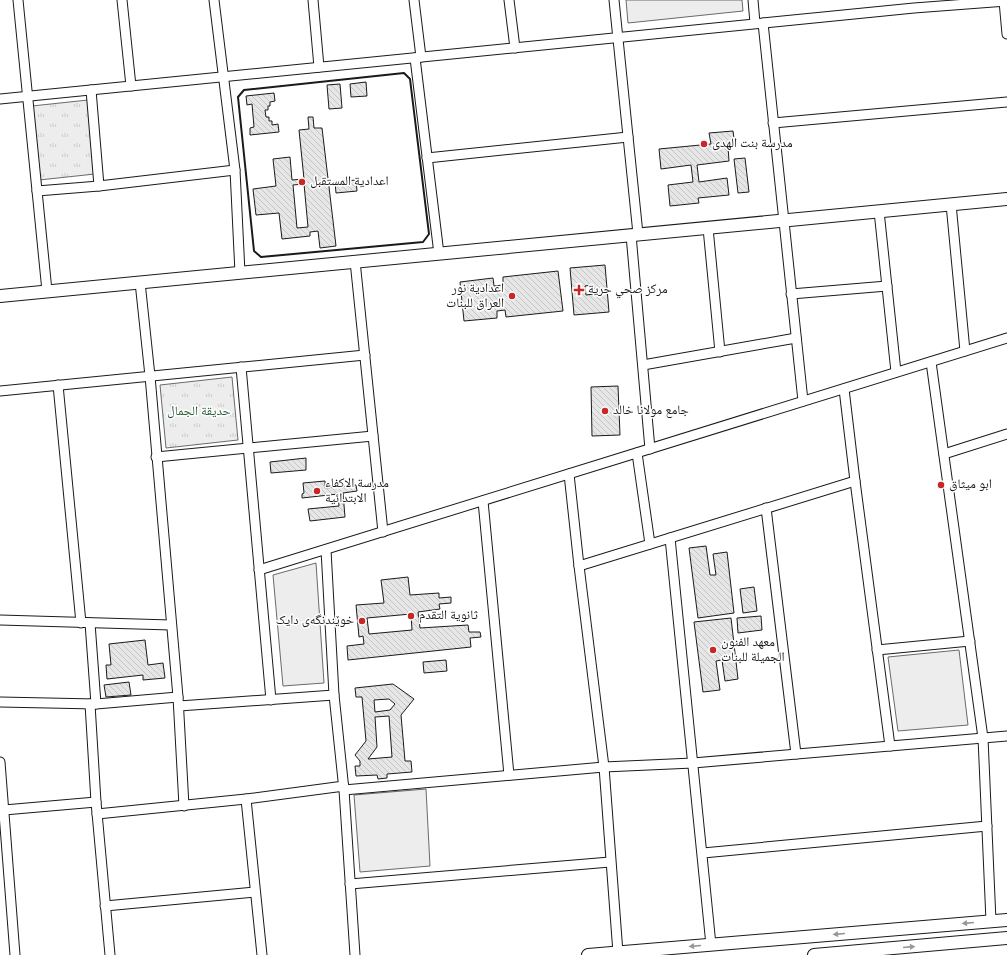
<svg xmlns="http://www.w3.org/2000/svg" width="1007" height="955" viewBox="0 0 1007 955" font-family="Overpass,'Noto Naskh Arabic',sans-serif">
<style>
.built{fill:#ededed;stroke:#6a6a6a}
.park{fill:url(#park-tufts);stroke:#6a6a6a}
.building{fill:url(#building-back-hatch);stroke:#1a1a1a;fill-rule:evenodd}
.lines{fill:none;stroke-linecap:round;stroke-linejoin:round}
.street-casing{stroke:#1a1a1a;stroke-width:11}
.secondary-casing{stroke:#1a1a1a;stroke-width:14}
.street{stroke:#fff;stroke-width:9}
.secondary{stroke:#fff;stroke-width:12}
.wall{stroke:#1a1a1a;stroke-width:2}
.oneway{fill:#989898}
.poi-dot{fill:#c62828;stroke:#fff;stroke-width:1.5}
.labels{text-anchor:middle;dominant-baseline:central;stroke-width:3;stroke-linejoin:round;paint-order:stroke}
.poi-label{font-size:13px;fill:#1a1a1a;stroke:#fff;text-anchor:start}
.park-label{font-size:13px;fill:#2b5a34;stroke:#fff}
</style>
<defs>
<pattern id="park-tufts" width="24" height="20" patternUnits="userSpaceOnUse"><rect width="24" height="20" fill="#ededed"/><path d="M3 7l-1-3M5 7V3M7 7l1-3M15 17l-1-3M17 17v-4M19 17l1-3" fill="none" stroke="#cbcbcb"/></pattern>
<pattern id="building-back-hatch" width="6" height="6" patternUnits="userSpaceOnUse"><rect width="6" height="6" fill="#e6e6e6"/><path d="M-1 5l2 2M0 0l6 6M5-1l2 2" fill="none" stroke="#c5c5c5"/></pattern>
</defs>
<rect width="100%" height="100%" fill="#fff"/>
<g class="built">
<path d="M 626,0 L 742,0 L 743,11 L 628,23 Z"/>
<path d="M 316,563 L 324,683 L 283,686 L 273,575 Z"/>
<path d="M 959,650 L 968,725 L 898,731 L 888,657 Z"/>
<path d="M 426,789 L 430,866 L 360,872 L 354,795 Z"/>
</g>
<g class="park">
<path d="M 88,100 L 95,174 L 39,180 L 32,106 Z"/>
<path d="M 232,377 L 238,440 L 166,448 L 160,385 Z"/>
</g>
<g class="building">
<path d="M 366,82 L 367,96 L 351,97 L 350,84 Z"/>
<path d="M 340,84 L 342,108 L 329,109 L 327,85 Z"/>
<path d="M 274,93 L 275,101 L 270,102 L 270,106 L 268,106 L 268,110 L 265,110 L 266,117 L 269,117 L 269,121 L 272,121 L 272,125 L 278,124 L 279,132 L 250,135 L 250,128 L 254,127 L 252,104 L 247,105 L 246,96 Z"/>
<path d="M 308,117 L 313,117 L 314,128 L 322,128 L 336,246 L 320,248 L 318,231 L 310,232 L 310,236 L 282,239 L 279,213 L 256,215 L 253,189 L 276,186 L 273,159 L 290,157 L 292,180 L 304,179 L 299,130 L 309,129 ZM 304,184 L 308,227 L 297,228 L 293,185 Z"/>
<path d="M 733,131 L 735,146 L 728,147 L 729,161 L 697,165 L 699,182 L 727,178 L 729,195 L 698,198 L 699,203 L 670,206 L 668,185 L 693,182 L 691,165 L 661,169 L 659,149 L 711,144 L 709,133 Z"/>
<path d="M 745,158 L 749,192 L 738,193 L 734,159 Z"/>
<path d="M 356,180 L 357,191 L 336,193 L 335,182 Z"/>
<path d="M 605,265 L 609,312 L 574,315 L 570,268 ZM 593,285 L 594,294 L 586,295 L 585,286 Z"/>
<path d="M 558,271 L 563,311 L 506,317 L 505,310 L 497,311 L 497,318 L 464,321 L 460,282 L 493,278 L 494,286 L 503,285 L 503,277 Z"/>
<path d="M 618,386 L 620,435 L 592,436 L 591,387 Z"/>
<path d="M 306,458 L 306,470 L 271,473 L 270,462 Z"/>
<path d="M 325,481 L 325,488 L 356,485 L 357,491 L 343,493 L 345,517 L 310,521 L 308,509 L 339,506 L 338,494 L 302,498 L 302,494 L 304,493 L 303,483 Z"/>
<path d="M 706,546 L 710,575 L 716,575 L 713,554 L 727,552 L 734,613 L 698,618 L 689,548 Z"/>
<path d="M 408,577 L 410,595 L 439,593 L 439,598 L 451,597 L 451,603 L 439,604 L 440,609 L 418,612 L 420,628 L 468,625 L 469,632 L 480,632 L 481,637 L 470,638 L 471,647 L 348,660 L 347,646 L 364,644 L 363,636 L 359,637 L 356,605 L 384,603 L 381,580 ZM 411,614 L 412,630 L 369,634 L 367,618 Z"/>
<path d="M 754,587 L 757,611 L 743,613 L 740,589 Z"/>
<path d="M 761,616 L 762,630 L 738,633 L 737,618 Z"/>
<path d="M 731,618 L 738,679 L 725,681 L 722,660 L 716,661 L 720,690 L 703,692 L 694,622 Z"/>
<path d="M 145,640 L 148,665 L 163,663 L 165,678 L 143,680 L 143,675 L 107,679 L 106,665 L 111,665 L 109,644 Z"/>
<path d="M 446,660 L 447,671 L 424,673 L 423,662 Z"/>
<path d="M 129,682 L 131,695 L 106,697 L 104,685 Z"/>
<path d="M 393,684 L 414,699 L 401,715 L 405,761 L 411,761 L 412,772 L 387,774 L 387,778 L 378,779 L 377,775 L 356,776 L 355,766 L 360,766 L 360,761 L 355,755 L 366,741 L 362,697 L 356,697 L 355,688 ZM 389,699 L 395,704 L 390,710 L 375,712 L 374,700 ZM 389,716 L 392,757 L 368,759 L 377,747 L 375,717 Z"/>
</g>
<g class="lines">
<defs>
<g id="street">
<path d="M 18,0 L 47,291"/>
<path d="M 122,0 L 131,86"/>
<path d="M 214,0 L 235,170 L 240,273"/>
<path d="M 313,0 L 319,67"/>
<path d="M 414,0 L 421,57"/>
<path d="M 509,0 L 515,48"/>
<path d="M 614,0 L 638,234"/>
<path d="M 753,0 L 755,23"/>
<path d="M 1004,1 L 1007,34"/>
<path d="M 763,23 L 803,401"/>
<path d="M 415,58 L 439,254"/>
<path d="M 91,90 L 99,186"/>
<path d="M 0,99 L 914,8 L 1007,1"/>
<path d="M 773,123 L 1007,102"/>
<path d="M 427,158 L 628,137"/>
<path d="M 37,191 L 99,186 L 235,170"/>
<path d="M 951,204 L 965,351"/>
<path d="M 879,211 L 896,372"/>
<path d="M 708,228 L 720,352"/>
<path d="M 631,235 L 650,449"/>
<path d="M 355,261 L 383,532"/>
<path d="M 140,282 L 150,376 L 178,697 L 184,806"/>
<path d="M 791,294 L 887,286"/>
<path d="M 931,362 L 983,738 L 991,921"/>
<path d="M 643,365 L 796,338"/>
<path d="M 241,367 L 271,700"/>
<path d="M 58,385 L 81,623"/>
<path d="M 844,389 L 855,481 L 890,746"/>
<path d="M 0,391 L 365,355"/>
<path d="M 637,453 L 650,544"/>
<path d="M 944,454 L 1007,434"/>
<path d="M 156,457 L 373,436"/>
<path d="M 569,474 L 579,566 L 604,767 L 618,953"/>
<path d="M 483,501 L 509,775"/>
<path d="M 766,508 L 796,754"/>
<path d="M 670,538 L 711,945"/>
<path d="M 326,550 L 334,695 L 344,790 L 355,955"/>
<path d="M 579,566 L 855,481"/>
<path d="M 259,570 L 1007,338"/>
<path d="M 0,620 L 171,625"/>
<path d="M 90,623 L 96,704"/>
<path d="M 877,650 L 970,641"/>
<path d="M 0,702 L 96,704 L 178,697"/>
<path d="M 90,704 L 96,802 L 110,955"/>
<path d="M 179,706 L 334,695"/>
<path d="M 0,762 L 15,955"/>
<path d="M 344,790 L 604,767 L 693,763 L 1007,736"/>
<path d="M 246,799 L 262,955"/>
<path d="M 4,810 L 96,802"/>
<path d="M 97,814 L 246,799 L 344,786"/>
<path d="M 703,853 L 987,826"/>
<path d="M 350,884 L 610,862"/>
<path d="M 105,906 L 255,892"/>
</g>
<g id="secondary">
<path d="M 0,296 L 1007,199"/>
<path d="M 588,955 L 1007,920"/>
<path d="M 814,955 L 1007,938"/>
</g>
</defs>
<use href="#street" class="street-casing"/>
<use href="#secondary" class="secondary-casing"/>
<use href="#street" class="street"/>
<use href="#secondary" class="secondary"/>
<path class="wall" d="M 404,73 L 410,79 L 429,234 L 423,242 L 261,257 L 254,251 L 238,97 L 244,90 Z"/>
</g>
<defs><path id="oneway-solid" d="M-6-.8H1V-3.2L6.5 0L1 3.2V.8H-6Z"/></defs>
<g class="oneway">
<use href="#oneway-solid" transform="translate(968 923) rotate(175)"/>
<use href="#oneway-solid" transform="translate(839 934) rotate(175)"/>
<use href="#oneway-solid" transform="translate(695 946) rotate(175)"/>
<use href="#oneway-solid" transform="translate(909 947) rotate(-5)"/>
</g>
<g class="poi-dot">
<circle cx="704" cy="144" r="4"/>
<circle cx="302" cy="182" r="4"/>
<path d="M577 284h4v4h4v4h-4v4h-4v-4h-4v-4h4z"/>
<circle cx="512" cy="296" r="4"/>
<circle cx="605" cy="411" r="4"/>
<circle cx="941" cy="485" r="4"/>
<circle cx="317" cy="491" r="4"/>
<circle cx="411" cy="616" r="4"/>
<circle cx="362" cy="621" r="4"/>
<circle cx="713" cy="650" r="4"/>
</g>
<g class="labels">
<g class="poi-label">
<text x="712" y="144">مدرسة بنت الهدی</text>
<text x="310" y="182">اعدادية المستقبل</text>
<text x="504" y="289" text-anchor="end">اعدادية نور<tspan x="504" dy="15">العراق للبنات</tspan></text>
<text x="588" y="290">مركز صحي حرية</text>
<text x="613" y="411">جامع مولانا خالد</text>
<text x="325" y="484">مدرسة الاكفاء<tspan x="325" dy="15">الابتدائية</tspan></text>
<text x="949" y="485">ابو ميثاق</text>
<text x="419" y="616">ثانوية التقدم</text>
<text x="354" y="621" text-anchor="end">خوێندنگەی دایک</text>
<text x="721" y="643">معهد الفنون<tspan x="721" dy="15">الجميلة للبنات</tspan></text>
</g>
<g class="park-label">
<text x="199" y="412">حديقة الجمال</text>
</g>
</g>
</svg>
